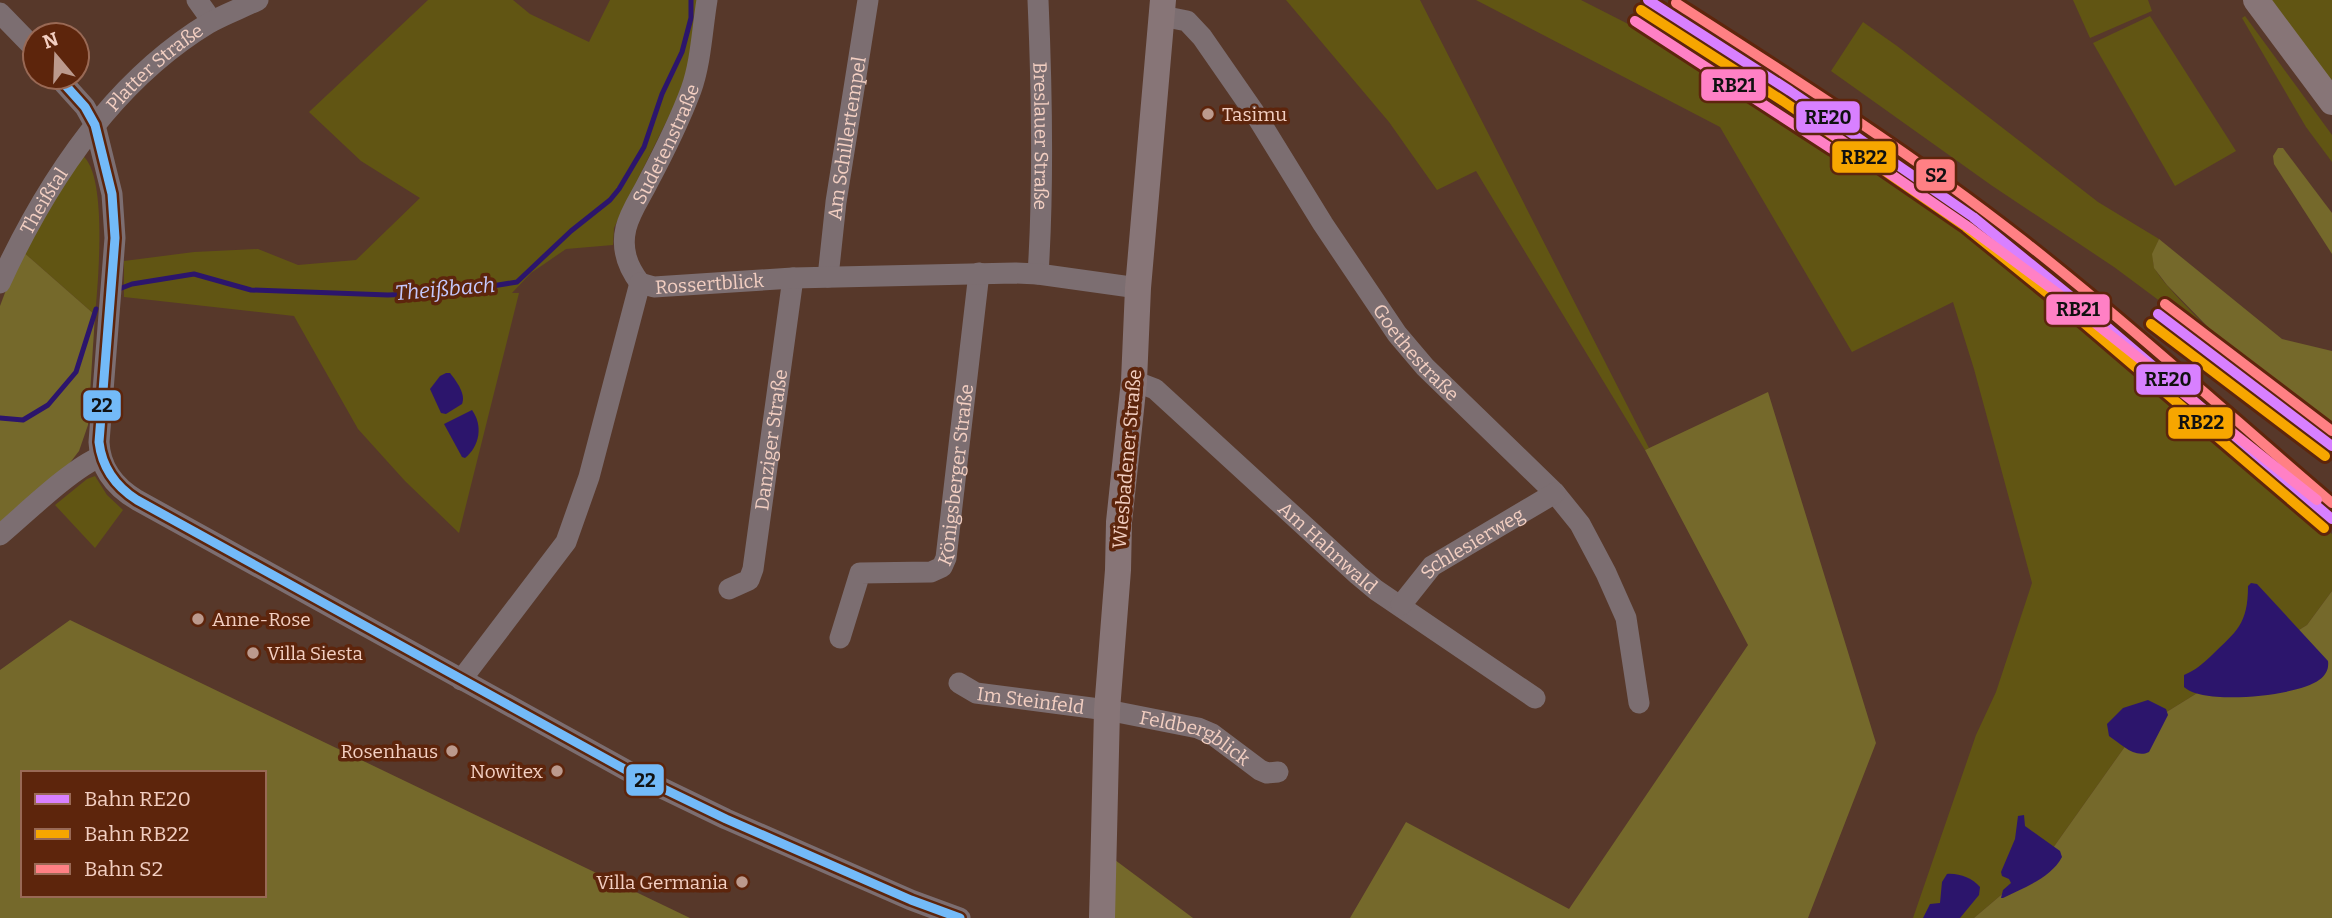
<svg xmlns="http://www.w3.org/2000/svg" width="2332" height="918" viewBox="0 0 2332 918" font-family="Bitter,serif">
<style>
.green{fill:#615513}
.forest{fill:#75692b;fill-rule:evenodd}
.water{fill:#2c156c}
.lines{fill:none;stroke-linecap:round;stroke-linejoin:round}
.stream{stroke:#2c156c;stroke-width:5}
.minor{stroke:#7c6e71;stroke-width:21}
.major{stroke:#877577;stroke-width:26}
.rail{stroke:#847473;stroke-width:5;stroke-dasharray:3.5 7;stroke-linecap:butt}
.bus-1-casing{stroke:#5d250c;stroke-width:14}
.bus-1{stroke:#73baf8;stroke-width:9}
.rail-1-casing{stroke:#5d250c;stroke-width:16}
.rail-2-casing{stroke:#5d250c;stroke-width:16}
.rail-3-casing{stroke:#5d250c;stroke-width:16}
.rail-4-casing{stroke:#5d250c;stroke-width:16}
.rail-1{stroke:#d880ff;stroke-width:10}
.rail-2{stroke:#f7a600;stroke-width:10}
.rail-3{stroke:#ff8084;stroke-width:10}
.rail-4{stroke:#ff80c5;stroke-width:10}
.poi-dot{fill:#bc9a8d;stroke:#5d250c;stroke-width:2.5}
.labels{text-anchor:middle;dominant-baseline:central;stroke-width:7;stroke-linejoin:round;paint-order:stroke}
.street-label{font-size:19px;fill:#f3cfc2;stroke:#5d250c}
.poi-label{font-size:19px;fill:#f3cfc2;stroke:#5d250c;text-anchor:start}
.water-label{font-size:21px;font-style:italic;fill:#c5c8fd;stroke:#5d250c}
.line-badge{stroke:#5d250c;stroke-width:2.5}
.pale-badge-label{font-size:19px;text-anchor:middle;font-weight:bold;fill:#111}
</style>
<rect width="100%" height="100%" fill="#57382a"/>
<g class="green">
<path d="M 428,0 L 513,0 L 530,14 L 589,42 L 610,0 L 698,0 L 686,82 L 622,211 L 614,228 L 613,245 L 566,249 L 531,273 L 512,293 L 519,293 L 459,533 L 405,481 L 358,429 L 294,316 L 124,297 L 124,261 L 194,252 L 258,249 L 298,265 L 356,260 L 420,198 L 361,161 L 309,112 Z"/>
<path d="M 1286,0 L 1420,0 L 1649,448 L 1645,450 L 1476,171 L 1437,190 L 1389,122 Z"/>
<path d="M 1476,0 L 1581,0 L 1752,87 L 1964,232 L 2332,534 L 2332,591 L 2307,625 L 2136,731 L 2048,855 L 1974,918 L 1913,918 L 1976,735 L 1996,692 L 2032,583 L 1974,369 L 1953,302 L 1852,352 L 1720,127 Z"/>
<path d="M 2073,0 L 2148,0 L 2152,11 L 2090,38 Z"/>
<path d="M 2270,0 L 2332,0 L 2332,88 Z"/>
<path d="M 2150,16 L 2236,151 L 2175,186 L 2093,43 Z"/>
<path d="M 2245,16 L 2332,135 L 2332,162 L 2306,127 L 2242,18 Z"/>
<path d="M 1863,22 L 1897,46 L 2098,202 L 2159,239 C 2155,249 2151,255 2154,266 C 2158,282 2227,346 2243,363 L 2114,267 L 1991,185 L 1831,71 Z"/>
<path d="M 82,155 C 108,174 98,284 95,315 L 21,250 Z"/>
<path d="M 95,476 L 107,495 L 123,510 L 95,548 L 55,505 L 87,479 Z"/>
</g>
<g class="forest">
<path d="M 2278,148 L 2283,148 L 2332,213 L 2332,254 L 2274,164 L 2273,156 Z"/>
<path d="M 2159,239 L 2282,339 L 2332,351 L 2332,428 L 2243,363 L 2167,285 L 2154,268 L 2152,254 Z"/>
<path d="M 21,250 L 95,315 L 88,425 L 79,451 L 69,464 L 0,522 L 0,306 Z"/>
<path d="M 1768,392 L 1876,743 L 1808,918 L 1350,918 L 1406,822 L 1569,909 L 1748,645 L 1645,450 Z"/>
<path d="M 2332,591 L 2332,918 L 1974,918 L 2048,855 L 2136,731 L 2307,625 Z"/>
<path d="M 70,620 L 690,918 L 0,918 L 0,670 ZM 23,773 L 264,773 L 264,895 L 23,895 Z"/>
<path d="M 1115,860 L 1193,918 L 1113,918 Z"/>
</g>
<g class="water">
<path d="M 446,373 L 450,373 C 457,382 466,394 462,404 L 446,414 L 441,413 L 430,389 L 440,376 Z"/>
<path d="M 472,410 C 483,425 480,446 465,458 L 462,457 L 444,424 Z"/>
<path d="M 2251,583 L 2257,584 L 2328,661 C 2329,669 2326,675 2319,680 C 2298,696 2204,706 2184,687 L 2184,675 C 2196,670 2202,664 2211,656 C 2237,631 2248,624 2248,586 Z"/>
<path d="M 2148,700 L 2166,709 L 2168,715 L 2149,752 C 2135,759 2121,744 2109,736 L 2107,724 L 2123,708 Z"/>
<path d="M 2024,815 L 2025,826 L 2060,851 L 2062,857 C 2051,878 2023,888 2003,898 L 2001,898 L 2003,890 L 2011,883 L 2009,879 L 2002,876 L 2001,872 L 2015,839 L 2018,816 Z"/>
<path d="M 1947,874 C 1959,873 1972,878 1980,887 L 1979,895 L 1960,918 L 1923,918 L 1930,904 L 1940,903 L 1942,882 Z"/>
</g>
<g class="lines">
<g class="stream">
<path d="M 119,289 L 132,284 L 194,274 L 251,290 L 388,295 L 455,292 L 517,282 L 571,231 L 610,200 L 619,189 L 644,147 L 662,94 L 682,52 L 691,18 L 691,0"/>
<path d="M 0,418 L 23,420 L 48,405 L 76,372 L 96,309"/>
</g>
<g class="minor">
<path d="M 197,0 L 212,21"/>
<path id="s1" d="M 1038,0 C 1042,92 1044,183 1038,274"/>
<path d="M 0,13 L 35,49"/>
<path id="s2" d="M 1162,16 L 1187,21 L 1202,37 L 1254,112 L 1323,224 L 1397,334 L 1425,367 L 1555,493 L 1580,524 L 1606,573 L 1626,618 L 1639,703"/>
<path d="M 58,77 L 85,107 L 95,125 L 112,194 L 115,238 L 99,442 C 100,468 115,487 137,500 L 637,776 L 726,819 L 911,900 L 960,918"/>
<path id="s3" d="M 828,277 L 836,202 L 868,0"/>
<path id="s4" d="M 0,283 C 46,183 113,81 209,23 C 225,14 242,8 258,0"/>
<path id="s5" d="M 640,283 C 627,266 621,249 626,228 C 630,212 640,198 647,184 C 663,154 679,122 691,90 C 701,62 702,30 707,0"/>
<path id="s6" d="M 1134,381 L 1155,389 L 1358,575 L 1376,590 L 1535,698"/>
<path d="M 0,535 C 25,514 72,468 100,457"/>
<path id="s7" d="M 729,589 L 749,580 L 753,569 L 793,278"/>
<path id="s8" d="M 1401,605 L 1432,566 L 1555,493"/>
<path id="s9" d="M 840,638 L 860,573 L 931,572 L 942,567 L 946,558 L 979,273"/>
<path id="s10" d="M 461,680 L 566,542 L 589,477 L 640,283 L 654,287 L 793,278 L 1015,273 L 1038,274 L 1138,288"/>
<path id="s11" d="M 959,683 L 976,693 L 1107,710 L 1198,728 L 1212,734 L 1260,770 L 1267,773 L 1278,772"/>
</g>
<g class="major">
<path d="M 2256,0 L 2332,102"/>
<path d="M 1102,918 L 1107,710 L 1118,570 L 1119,522 L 1134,381 L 1138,288 L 1163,0"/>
</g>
<path class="rail" d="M 1671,0 L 1843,112"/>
<defs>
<path id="bus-1" d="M 58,77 L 85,107 L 95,125 L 112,194 L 115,238 L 99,442 C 102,468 115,486 137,500 L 637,776 L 726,819 L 911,900 L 960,918"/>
</defs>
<use href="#bus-1" class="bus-1-casing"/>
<use href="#bus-1" class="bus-1"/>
<defs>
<g id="rail-1">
<path d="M 1648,0 L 1790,91 L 1973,217 L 2086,309 L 2332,519"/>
<path d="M 2158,314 L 2332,446"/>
</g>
<g id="rail-2">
<path d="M 1641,10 L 1783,101 L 1966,227 L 2078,318 L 2324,528"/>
<path d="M 2151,324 L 2325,456"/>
</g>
<g id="rail-3">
<path d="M 1676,3 C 1793,78 1911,153 2021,239 C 2128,323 2229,415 2332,503"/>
<path d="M 2165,304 L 2332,431"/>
</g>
<g id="rail-4">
<path d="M 1635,21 L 1832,149"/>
<path d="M 1829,132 L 1971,229 L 2056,292 L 2317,500"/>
</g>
</defs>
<use href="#rail-1" class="rail-1-casing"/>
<use href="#rail-2" class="rail-2-casing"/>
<use href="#rail-3" class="rail-3-casing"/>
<use href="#rail-4" class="rail-4-casing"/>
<use href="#rail-1" class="rail-1"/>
<use href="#rail-2" class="rail-2"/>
<use href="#rail-3" class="rail-3"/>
<use href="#rail-4" class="rail-4"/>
</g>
<g class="poi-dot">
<circle cx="1208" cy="114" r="7"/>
<circle cx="198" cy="619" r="7"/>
<circle cx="253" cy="653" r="7"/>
<circle cx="452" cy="751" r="7"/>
<circle cx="557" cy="771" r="7"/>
<circle cx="742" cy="882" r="7"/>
</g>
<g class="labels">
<g class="street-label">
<text stroke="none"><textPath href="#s4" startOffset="268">Platter Straße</textPath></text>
<text stroke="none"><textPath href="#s1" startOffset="136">Breslauer Straße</textPath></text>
<text stroke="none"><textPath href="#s3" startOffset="140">Am Schillertempel</textPath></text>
<text stroke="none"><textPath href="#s5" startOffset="152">Sudetenstraße</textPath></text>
<text stroke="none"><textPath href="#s4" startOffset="93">Theißtal</textPath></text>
<text stroke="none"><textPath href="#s10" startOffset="513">Rossertblick</textPath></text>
<text stroke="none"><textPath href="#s2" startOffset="429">Goethestraße</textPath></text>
<text stroke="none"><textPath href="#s7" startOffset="164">Danziger Straße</textPath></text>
<text transform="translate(1127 459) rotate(-85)">Wiesbadener Straße</text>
<text stroke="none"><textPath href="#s9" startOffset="245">Königsberger Straße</textPath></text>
<text stroke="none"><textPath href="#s8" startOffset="96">Schlesierweg</textPath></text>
<text stroke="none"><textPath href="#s6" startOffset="257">Am Hahnwald</textPath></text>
<text stroke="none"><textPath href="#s11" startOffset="75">Im Steinfeld</textPath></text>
<text stroke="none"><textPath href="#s11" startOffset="245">Feldbergblick</textPath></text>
</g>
<g class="poi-label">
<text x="1222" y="114">Tasimu</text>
<text x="212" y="619">Anne-Rose</text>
<text x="267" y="653">Villa Siesta</text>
<text x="438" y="751" text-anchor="end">Rosenhaus</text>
<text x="543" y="771" text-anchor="end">Nowitex</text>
<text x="728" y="882" text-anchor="end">Villa Germania</text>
</g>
<g class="water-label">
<text transform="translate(445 289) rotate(-5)">Theißbach</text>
</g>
</g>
<g class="line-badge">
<rect x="1700" y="68" width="67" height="34" rx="7" fill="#ff80c5"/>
<rect x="1795" y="100" width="66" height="34" rx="7" fill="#d880ff"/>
<rect x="1831" y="140" width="66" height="34" rx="7" fill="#f7a600"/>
<rect x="1915" y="158" width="41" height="34" rx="7" fill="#ff8084"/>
<rect x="2045" y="293" width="66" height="33" rx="7" fill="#ff80c5"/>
<rect x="2135" y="363" width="67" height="33" rx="7" fill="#d880ff"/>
<rect x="82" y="389" width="40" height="33" rx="7" fill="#73baf8"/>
<rect x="2167" y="406" width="67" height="34" rx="7" fill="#f7a600"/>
<rect x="625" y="763" width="40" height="34" rx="7" fill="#73baf8"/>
</g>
<g class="pale-badge-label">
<text x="1734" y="92">RB21</text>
<text x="1828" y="124">RE20</text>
<text x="1864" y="164">RB22</text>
<text x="1936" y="182">S2</text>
<text x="2078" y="316">RB21</text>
<text x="2168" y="386">RE20</text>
<text x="102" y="412">22</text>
<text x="2201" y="429">RB22</text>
<text x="645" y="787">22</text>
</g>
<rect x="21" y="771" width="245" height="126" fill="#5d250c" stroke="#996955" stroke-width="2"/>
<rect x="35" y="794" width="35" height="10" fill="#d880ff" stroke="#996955" stroke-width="2"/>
<text x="84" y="806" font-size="21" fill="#f3cfc2">Bahn RE20</text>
<rect x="35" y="829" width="35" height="10" fill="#f7a600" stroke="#996955" stroke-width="2"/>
<text x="84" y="841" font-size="21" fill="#f3cfc2">Bahn RB22</text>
<rect x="35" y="864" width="35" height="10" fill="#ff8084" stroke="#996955" stroke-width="2"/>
<text x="84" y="876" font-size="21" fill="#f3cfc2">Bahn S2</text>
<g transform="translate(56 56) rotate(341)"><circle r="33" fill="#5d250c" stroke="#996955" stroke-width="2"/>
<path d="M0-5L12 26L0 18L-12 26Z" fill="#bc9a8d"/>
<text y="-10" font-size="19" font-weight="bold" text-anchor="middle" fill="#f3cfc2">N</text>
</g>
</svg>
